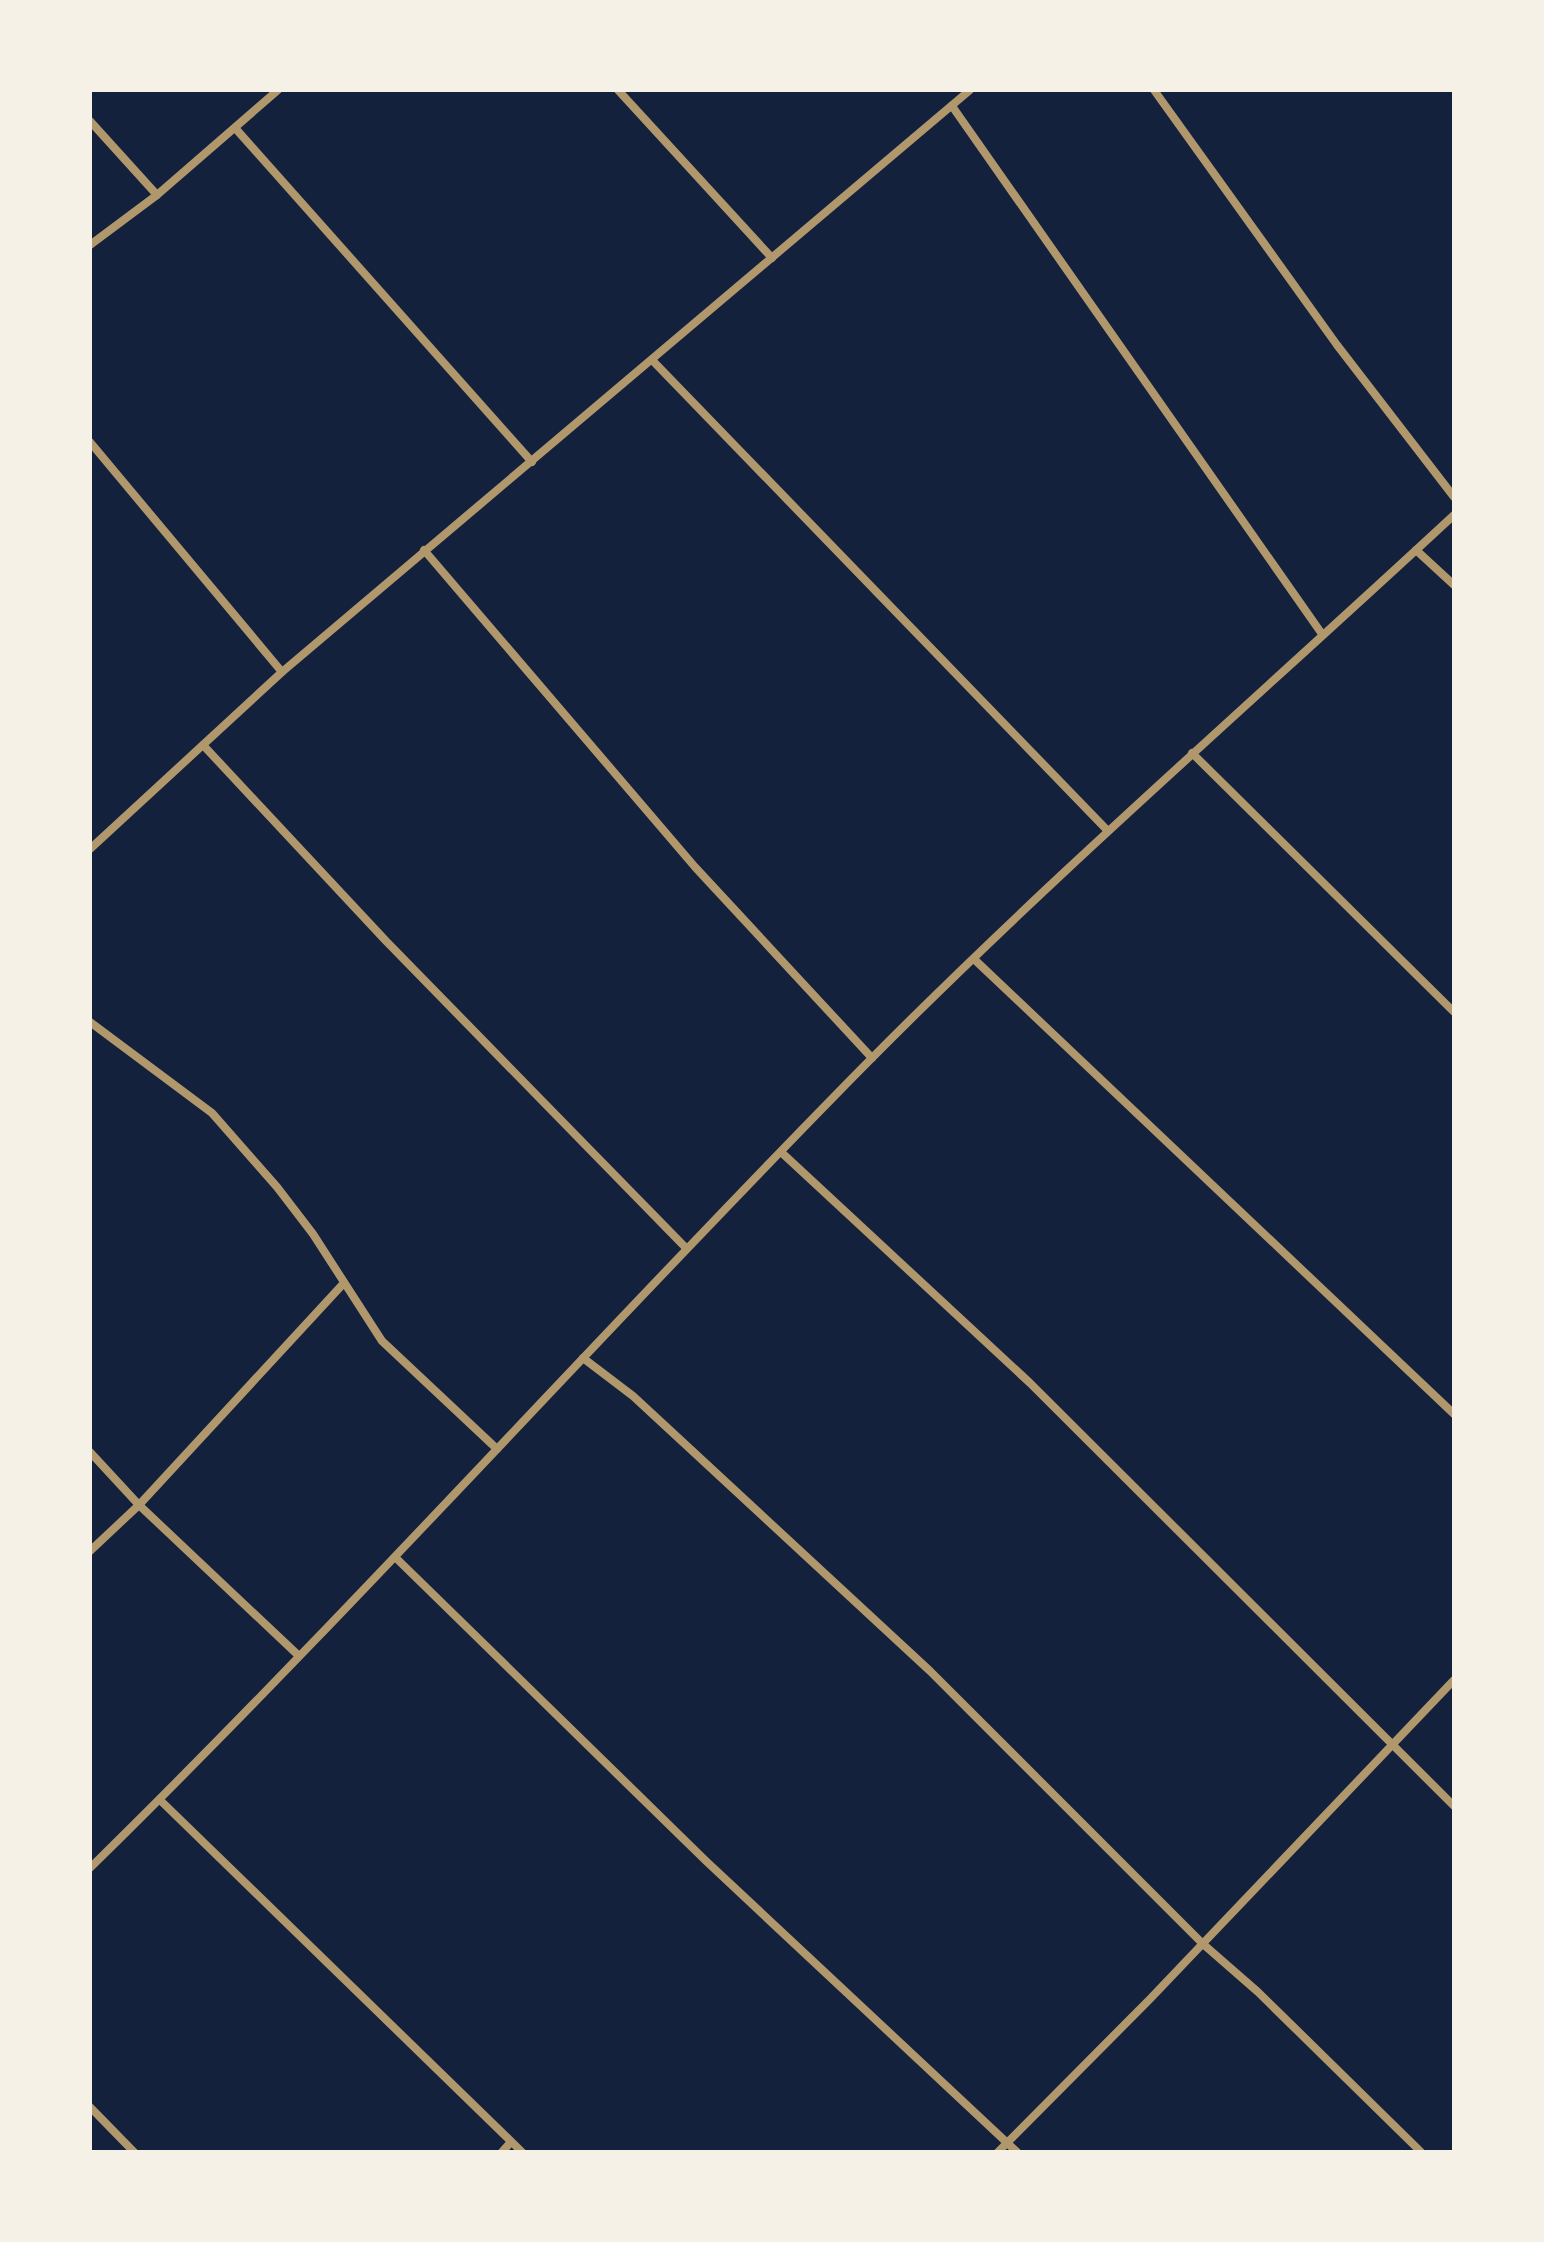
<svg xmlns="http://www.w3.org/2000/svg" width="1544" height="2242" viewBox="0 0 1544 2242" font-family="'Titillium Web',sans-serif">
<style>
.lines{fill:none;stroke-linecap:round;stroke-linejoin:round}
.minor{stroke:#b1986c;stroke-width:8}
</style>
<rect width="100%" height="100%" fill="#14213d"/>
<g class="lines">
<g class="minor">
<path d="M 618,90 L 772,258"/>
<path d="M 1154,90 L 1337,345 L 1454,497"/>
<path d="M 952,106 L 1322,634"/>
<path d="M 90,121 L 157,195"/>
<path d="M 236,129 L 532,462"/>
<path d="M 90,245 L 157,195 L 278,90"/>
<path d="M 653,361 L 1107,830"/>
<path d="M 90,442 L 282,672"/>
<path d="M 424,550 L 695,867 L 872,1058"/>
<path d="M 1416,550 L 1454,585"/>
<path d="M 203,745 L 386,941 L 685,1247"/>
<path d="M 1192,753 L 1454,1012"/>
<path d="M 90,849 L 282,672 L 970,90"/>
<path d="M 975,960 L 1454,1414"/>
<path d="M 90,1022 L 212,1113 L 277,1187 L 313,1234 L 382,1341 L 497,1449"/>
<path d="M 781,1152 L 1030,1383 L 1454,1806"/>
<path d="M 583,1358 L 633,1396 L 930,1671 L 1203,1944 L 1258,1992 L 1421,2152"/>
<path d="M 90,1452 L 139,1505 L 299,1656"/>
<path d="M 90,1551 L 139,1505 L 343,1284"/>
<path d="M 396,1558 L 706,1861 L 1017,2152"/>
<path d="M 160,1800 L 522,2152"/>
<path d="M 90,1868 C 357,1606 606,1327 868,1062 C 1056,872 1258,697 1454,515"/>
<path d="M 90,2107 L 134,2152"/>
<path d="M 502,2152 L 511,2142"/>
<path d="M 998,2152 L 1150,1999 L 1454,1680"/>
</g>
</g>
<rect width="1544" height="2242" fill="none" stroke="#f6f1e7" stroke-width="184"/>
</svg>
